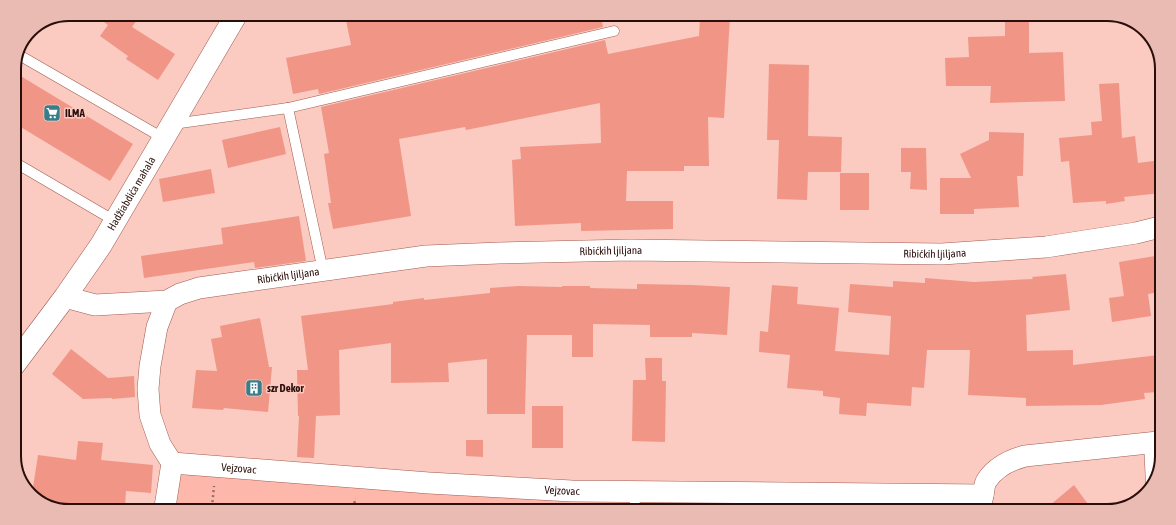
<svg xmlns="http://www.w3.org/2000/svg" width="1176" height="525" viewBox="0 0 1176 525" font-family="'Asap Condensed',sans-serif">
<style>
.built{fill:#feb8ab}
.building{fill:#f19686}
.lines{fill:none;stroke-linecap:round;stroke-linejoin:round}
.service-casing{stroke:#a25c50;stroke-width:11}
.minor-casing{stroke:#a25c50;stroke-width:22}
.tertiary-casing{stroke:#a25c50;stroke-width:23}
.path{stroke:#956f68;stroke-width:2.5;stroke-dasharray:2 3;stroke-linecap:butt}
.service{stroke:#fff;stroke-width:10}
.minor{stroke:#fff;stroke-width:21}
.tertiary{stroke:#fff;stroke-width:22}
.labels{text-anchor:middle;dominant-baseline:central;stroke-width:3;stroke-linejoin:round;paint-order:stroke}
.poi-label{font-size:11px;font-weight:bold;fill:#2a0e0a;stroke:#fbcac1;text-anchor:start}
.street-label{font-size:11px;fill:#2a0e0a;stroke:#fbcac1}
.rim{fill:none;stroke:#2a0e0a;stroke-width:2}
</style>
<rect width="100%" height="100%" fill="#fbcac1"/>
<path class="built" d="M 172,463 L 356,477 L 983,495 L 980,510 L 165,507 Z"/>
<g class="building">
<path d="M 93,14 L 141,14 L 132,27 L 175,54 L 158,80 L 126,59 L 128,56 L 100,36 L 108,25 Z"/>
<path d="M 345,15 L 601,16 L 603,27 L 319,94 L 318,89 L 293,94 L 286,58 L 351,45 Z"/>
<path d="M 700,17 L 730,17 L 724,118 L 708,117 L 709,166 L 684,166 L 684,171 L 627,171 L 626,201 L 673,201 L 673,229 L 581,231 L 581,223 L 515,226 L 512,160 L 521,159 L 520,147 L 601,143 L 600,103 L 466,130 L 465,127 L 399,139 L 411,216 L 333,229 L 328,203 L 331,203 L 324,154 L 329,153 L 321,107 L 605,40 L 608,54 L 699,36 Z"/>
<path d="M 1005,18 L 1029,18 L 1029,53 L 1063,52 L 1065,101 L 990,103 L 991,86 L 946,86 L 945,58 L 969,57 L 968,37 L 1005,36 Z"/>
<path d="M 769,64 L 809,65 L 808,136 L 842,137 L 841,172 L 808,172 L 807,200 L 777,199 L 779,140 L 767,140 Z"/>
<path d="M 14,72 L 133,144 L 110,181 L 14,123 Z"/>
<path d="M 1119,83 L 1122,138 L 1135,136 L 1138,163 L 1161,160 L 1161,193 L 1124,197 L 1125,201 L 1106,204 L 1106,201 L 1073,203 L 1069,161 L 1061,162 L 1059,138 L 1092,135 L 1091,122 L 1102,121 L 1099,84 Z"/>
<path d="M 280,127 L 286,154 L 228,168 L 222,140 Z"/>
<path d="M 989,132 L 1024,133 L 1023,176 L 1017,176 L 1019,207 L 974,209 L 974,214 L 940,214 L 940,178 L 971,178 L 960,154 L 989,140 Z"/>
<path d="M 901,148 L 926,148 L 927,190 L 910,189 L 911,172 L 901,172 Z"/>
<path d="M 211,169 L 215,193 L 163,202 L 159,179 Z"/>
<rect x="840" y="173" width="29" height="37"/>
<path d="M 299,216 L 306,261 L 255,268 L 254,262 L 144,278 L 141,256 L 223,244 L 221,228 Z"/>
<path d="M 1155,256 L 1160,292 L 1148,294 L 1151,316 L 1112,322 L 1109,298 L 1124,296 L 1119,262 Z"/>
<path d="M 1066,274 L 1070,310 L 1026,315 L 1027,351 L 1073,350 L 1073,365 L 1159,355 L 1159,392 L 1144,393 L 1145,399 L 1101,405 L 1026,406 L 1026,398 L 968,395 L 970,350 L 927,350 L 924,388 L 912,387 L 911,406 L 867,403 L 866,416 L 839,414 L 840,398 L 823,396 L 823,391 L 787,388 L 790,355 L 759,352 L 760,331 L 768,332 L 772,285 L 798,287 L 797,304 L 839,308 L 835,351 L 889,355 L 891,316 L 848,312 L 850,284 L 893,287 L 893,281 L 925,283 L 925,278 L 974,282 L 1033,279 L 1032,277 Z"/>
<path d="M 637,284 L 693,285 L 730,287 L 727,335 L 692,333 L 692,337 L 650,337 L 650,325 L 593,324 L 593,357 L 572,357 L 572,335 L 527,335 L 525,414 L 487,414 L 487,359 L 448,363 L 449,382 L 391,383 L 391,343 L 339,350 L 340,415 L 316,416 L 314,458 L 297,457 L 299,416 L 298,416 L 297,370 L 308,370 L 301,316 L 393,304 L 393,302 L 424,298 L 424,300 L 490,293 L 490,288 L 519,286 L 562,287 L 562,286 L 590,286 L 590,288 L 637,289 Z"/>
<path d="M 260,318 L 269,367 L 272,367 L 268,412 L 224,408 L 223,410 L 192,408 L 196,370 L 217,371 L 211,339 L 222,337 L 220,326 Z"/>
<path d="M 71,349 L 108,378 L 134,376 L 135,397 L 112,399 L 112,398 L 83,399 L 52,374 Z"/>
<path d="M 645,358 L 662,358 L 662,381 L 666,381 L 665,442 L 632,441 L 633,380 L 646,380 Z"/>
<rect x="532" y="406" width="31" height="42"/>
<path d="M 466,440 L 483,440 L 483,457 L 466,456 Z"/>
<path d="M 78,441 L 103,443 L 101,460 L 153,465 L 151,493 L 126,491 L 125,507 L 48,507 L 32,494 L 38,455 L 76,460 Z"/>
<path d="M 1074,485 L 1093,511 L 1043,511 Z"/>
</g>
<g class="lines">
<defs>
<g id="service">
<path d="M 19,55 L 163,138"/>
<path d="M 288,108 L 323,271"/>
<path d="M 173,124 L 288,108 L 614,31"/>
<path d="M 14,162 L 115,221"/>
<path d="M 1149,443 L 1151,485"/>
<path d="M 634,509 L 636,491"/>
</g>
<g id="minor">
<path id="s1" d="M 65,297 L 95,305 L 167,301 L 180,294 L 199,288 L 426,256 L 499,253 L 630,250 L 942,254 L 1046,247 L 1136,233 L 1160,227"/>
<path d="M 167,301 L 157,327 L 150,366 L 148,389 L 150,415 L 160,444 L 172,463"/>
<path id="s2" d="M 172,463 L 429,483 L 572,491 L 983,495 L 980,510"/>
<path d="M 983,495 C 984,491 984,484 987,480 C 996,467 1010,460 1025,456 L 1158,442"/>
<path d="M 165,507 L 172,463"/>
</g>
<g id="tertiary">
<path id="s3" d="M 14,365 L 65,297 L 101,245 L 236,15"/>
</g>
</defs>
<use href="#service" class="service-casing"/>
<use href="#minor" class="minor-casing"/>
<use href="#tertiary" class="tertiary-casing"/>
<g class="path">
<path d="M 212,507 L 214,486"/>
<path d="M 354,508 L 355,498"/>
</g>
<use href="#service" class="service"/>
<use href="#minor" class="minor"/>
<use href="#tertiary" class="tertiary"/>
</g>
<defs>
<symbol id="supermarket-square" viewBox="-11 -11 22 22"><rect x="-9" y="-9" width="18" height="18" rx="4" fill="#387e8a" stroke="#fbcac1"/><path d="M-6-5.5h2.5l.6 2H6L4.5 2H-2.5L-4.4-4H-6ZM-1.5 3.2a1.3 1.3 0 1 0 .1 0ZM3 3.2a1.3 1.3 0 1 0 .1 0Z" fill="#fff"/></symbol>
<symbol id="building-square" viewBox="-11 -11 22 22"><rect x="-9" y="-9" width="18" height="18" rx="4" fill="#387e8a" stroke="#fbcac1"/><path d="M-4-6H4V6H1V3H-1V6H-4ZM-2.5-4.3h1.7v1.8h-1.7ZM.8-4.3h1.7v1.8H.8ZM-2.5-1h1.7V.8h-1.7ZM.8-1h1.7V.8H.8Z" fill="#fff"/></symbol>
</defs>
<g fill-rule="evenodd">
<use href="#supermarket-square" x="42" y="103" width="20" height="20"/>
<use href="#building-square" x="244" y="378" width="20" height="20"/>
</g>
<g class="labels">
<g class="poi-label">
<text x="65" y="113">ILMA</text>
<text x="267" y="388">szr Dekor</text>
</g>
<g class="street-label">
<text stroke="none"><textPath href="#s3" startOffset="208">Hadžiabdića mahala</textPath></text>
<text stroke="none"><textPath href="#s1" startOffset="552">Ribićkih ljiljana</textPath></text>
<text stroke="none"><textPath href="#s1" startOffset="876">Ribićkih ljiljana</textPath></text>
<text stroke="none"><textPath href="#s1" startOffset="228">Ribićkih ljiljana</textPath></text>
<text stroke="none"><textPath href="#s2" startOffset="67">Vejzovac</textPath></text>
<text stroke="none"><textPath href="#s2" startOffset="391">Vejzovac</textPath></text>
</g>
</g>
<path d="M0 0H1176V525H0ZM69 21H1107A48 48 0 0 1 1155 69V456A48 48 0 0 1 1107 504H69A48 48 0 0 1 21 456V69A48 48 0 0 1 69 21Z" fill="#eabbb2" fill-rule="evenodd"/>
<path class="rim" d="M69 21H1107A48 48 0 0 1 1155 69V456A48 48 0 0 1 1107 504H69A48 48 0 0 1 21 456V69A48 48 0 0 1 69 21Z"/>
</svg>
